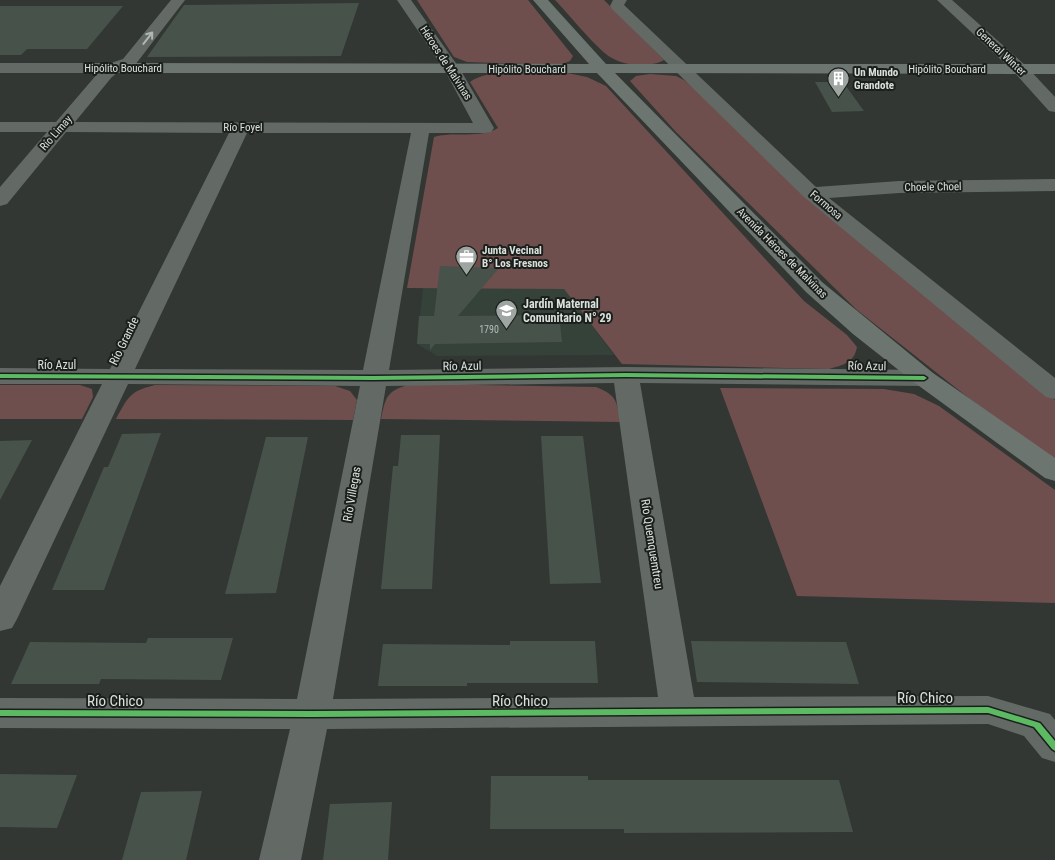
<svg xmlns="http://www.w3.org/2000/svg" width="1055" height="860" viewBox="0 0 1055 860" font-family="'Roboto Condensed',sans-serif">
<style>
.built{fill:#35423a}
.green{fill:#6f4e4e}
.building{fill:#47524b}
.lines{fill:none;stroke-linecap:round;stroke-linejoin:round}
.minor{fill:#636a66;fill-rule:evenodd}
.major{fill:#6d7570;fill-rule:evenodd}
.cycleway-casing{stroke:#1b1f1c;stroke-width:3}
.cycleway{fill:#5cba63;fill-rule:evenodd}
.oneway{stroke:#b0b7b3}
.labels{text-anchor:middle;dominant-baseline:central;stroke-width:4;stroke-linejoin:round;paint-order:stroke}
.number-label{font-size:10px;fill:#b5bcb8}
.far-street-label{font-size:11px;fill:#dae0dc;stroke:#1b1f1c}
.far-poi-label{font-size:11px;font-weight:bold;fill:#dae0dc;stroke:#1b1f1c;text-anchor:start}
.poi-label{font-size:12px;font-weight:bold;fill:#dae0dc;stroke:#1b1f1c;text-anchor:start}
.street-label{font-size:12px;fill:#dae0dc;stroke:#1b1f1c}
.near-street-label{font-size:15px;fill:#dae0dc;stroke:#1b1f1c}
</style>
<rect width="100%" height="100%" fill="#323734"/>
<path class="built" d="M 423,288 L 564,289 L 614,355 L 437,356 L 417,344 Z"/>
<g class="green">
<path d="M 417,0 L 528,0 L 573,56 L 570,61 L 560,65 L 467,62 L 454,57 Z"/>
<path d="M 555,0 L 604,0 L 664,60 C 650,68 625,66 612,58 C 599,52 567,12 555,0 Z"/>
<path d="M 567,73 L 587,77 L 606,86 L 804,301 L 847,335 L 857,347 C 854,363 843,365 829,369 L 622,364 L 564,289 L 407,288 L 434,137 C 454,131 480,139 498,128 L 470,82 C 490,67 541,73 567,73 Z"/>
<path d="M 650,74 L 676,76 L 684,80 L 1055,400 L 1055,459 L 970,399 L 857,310 L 676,132 L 630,81 L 636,76 Z"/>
<path d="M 411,384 L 596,387 C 617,395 617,402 620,422 L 381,419 C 386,395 387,391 411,384 Z"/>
<path d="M 0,385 L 80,385 L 92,389 L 93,397 L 82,419 L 0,419 Z"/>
<path d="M 155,385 L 335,386 L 350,391 L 357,400 L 353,420 L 116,419 C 128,397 130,391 155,385 Z"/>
<path d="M 720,388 L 884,389 L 914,394 L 939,406 L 1055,490 L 1055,603 L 797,596 Z"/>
</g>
<g class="building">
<path d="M 359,3 L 341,56 L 147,57 L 184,5 Z"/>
<path d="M 0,6 L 123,6 L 87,49 L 27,49 L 21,55 L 0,55 Z"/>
<path d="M 815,82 L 843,82 L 864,111 L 832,112 Z"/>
<path d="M 440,266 L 499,268 L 458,316 L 559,315 L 562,342 L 435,344 L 430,350 L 430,344 L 417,344 L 419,316 L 434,316 Z"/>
<path d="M 161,433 L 104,590 L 52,590 L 104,467 L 108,467 L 122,434 Z"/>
<path d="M 401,435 L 440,435 L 432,589 L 381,589 L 393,466 L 398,466 Z"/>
<path d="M 541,436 L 583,436 L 601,583 L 550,584 Z"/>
<path d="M 266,437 L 308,437 L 276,593 L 225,594 Z"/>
<path d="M 32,440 L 0,500 L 0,441 Z"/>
<path d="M 148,638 L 233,638 L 221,680 L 101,679 L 99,684 L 11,684 L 30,642 L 146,643 Z"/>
<path d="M 510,641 L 595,641 L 598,683 L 467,683 L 467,686 L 378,686 L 383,644 L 510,645 Z"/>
<path d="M 691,641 L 846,642 L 859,684 L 697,682 Z"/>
<path d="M 0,774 L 77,775 L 57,828 L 0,827 Z"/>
<path d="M 491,776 L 588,776 L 588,780 L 839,780 L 853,832 L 624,833 L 624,829 L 490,829 Z"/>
<path d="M 202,791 L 186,860 L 122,860 L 141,792 Z"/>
<path d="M 392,802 L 388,860 L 323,860 L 330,804 Z"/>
</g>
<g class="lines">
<g class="minor">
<path d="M 171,0 L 185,0 L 135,65 L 119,71 L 111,78 L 75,122 L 473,123 L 444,69 L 397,0 L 411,0 L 460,69 L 494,128 L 491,132 L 485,133 L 429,133 L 389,370 L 626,367 L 924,370 L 933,373 L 937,378 L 933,383 L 924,386 L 640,383 L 694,697 L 988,696 L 1050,714 L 1055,720 L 1055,762 L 1042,758 L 1024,736 L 988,724 L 327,729 L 301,860 L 259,860 L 290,729 L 0,728 L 0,698 L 297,699 L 360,386 L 128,384 L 17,619 L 12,628 L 0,631 L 0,586 L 102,384 L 0,384 L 0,368 L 110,369 L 229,133 L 66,132 L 7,204 L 0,206 L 0,187 L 47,132 L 0,132 L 0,122 L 56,122 L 98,73 L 0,73 L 0,63 L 111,63 L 123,59 ZM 247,133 L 411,133 L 363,370 L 135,369 ZM 614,383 L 658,697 L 333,699 L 386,386 Z"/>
<path d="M 613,0 L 627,0 L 624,5 L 816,187 L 899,181 L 1055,179 L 1055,191 L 899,193 L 829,198 L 1055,378 L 1055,399 L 1046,397 L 804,197 L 612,9 L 610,6 Z"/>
<path d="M 937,0 L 952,0 L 1026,66 L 1055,97 L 1055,112 L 1049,111 L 1014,72 Z"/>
</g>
<path class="major" d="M 533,0 L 548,0 L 606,64 L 1055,64 L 1055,74 L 615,73 L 822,282 L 933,373 L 1055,458 L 1055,481 L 1045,478 L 915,383 L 853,334 L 806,292 L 597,73 L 113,73 L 105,68 L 113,63 L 589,64 Z"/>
<defs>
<g id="cycleway">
<path d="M 626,373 L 924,376 L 927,378 L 924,380 L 626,377 L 373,380 L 0,378 L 0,374 L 373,376 Z"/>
<path d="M 988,707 L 1040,723 L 1055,741 L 1055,751 L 1052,749 L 1034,727 L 988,713 L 312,717 L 0,716 L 0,710 L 312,711 Z"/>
</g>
</defs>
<use href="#cycleway" class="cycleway-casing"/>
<use href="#cycleway" class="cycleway"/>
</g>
<defs><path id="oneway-shaft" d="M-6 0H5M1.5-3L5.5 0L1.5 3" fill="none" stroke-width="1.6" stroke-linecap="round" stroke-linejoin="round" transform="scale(1.25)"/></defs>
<use class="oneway" href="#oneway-shaft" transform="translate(148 38) rotate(-52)"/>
<defs>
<symbol id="building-pin" viewBox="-11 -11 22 30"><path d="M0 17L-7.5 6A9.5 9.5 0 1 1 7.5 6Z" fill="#9fa5a1" stroke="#1b1f1c"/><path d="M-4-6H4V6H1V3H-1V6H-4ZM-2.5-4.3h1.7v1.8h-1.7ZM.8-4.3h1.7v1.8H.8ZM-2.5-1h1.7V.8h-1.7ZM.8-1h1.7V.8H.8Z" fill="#fff"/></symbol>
<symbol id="office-pin" viewBox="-11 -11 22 30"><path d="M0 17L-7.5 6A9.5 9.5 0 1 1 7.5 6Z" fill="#9fa5a1" stroke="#1b1f1c"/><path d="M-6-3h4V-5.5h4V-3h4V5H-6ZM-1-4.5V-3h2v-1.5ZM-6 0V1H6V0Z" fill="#fff"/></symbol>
<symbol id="school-pin" viewBox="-11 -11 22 30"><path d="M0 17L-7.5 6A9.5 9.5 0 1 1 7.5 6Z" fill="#9fa5a1" stroke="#1b1f1c"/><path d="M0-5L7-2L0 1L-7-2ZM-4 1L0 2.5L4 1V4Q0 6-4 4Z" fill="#fff"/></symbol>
</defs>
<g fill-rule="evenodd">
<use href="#building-pin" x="826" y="66" width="25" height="34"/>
<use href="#office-pin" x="454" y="244" width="25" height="34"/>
<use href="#school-pin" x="494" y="298" width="25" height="34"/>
</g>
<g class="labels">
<g class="number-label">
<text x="489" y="329">1790</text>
</g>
<g class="far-street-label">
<text transform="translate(1001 52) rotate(43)">General Winter</text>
<text transform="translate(446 63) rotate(57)">Héroes de Malvinas</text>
<text x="123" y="68">Hipólito Bouchard</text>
<text x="527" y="69">Hipólito Bouchard</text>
<text x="947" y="69">Hipólito Bouchard</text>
<text x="243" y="127">Río Foyel</text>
<text transform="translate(56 133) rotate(-49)">Río Limay</text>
<text transform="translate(933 187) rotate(-1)">Choele Choel</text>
<text transform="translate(826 205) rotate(40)">Formosa</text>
<text transform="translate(782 253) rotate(45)">Avenida Héroes de Malvinas</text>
</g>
<g class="far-poi-label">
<text x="854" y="72">Un Mundo<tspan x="854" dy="13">Grandote</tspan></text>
<text x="482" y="250">Junta Vecinal<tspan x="482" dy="13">B° Los Fresnos</tspan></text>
</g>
<g class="poi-label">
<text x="523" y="304">Jardín Maternal<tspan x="523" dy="14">Comunitario N° 29</tspan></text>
</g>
<g class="street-label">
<text transform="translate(124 341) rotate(-64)">Río Grande</text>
<text x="57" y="365">Río Azul</text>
<text transform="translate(462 366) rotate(-1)">Río Azul</text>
<text transform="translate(867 366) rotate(1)">Río Azul</text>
<text transform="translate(352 494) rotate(-80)">Río Villegas</text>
<text transform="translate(652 544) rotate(81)">Río Quemquemtreu</text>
</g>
<g class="near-street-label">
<text x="925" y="698">Río Chico</text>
<text x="115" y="701">Río Chico</text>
<text x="520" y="701">Río Chico</text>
</g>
</g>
</svg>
